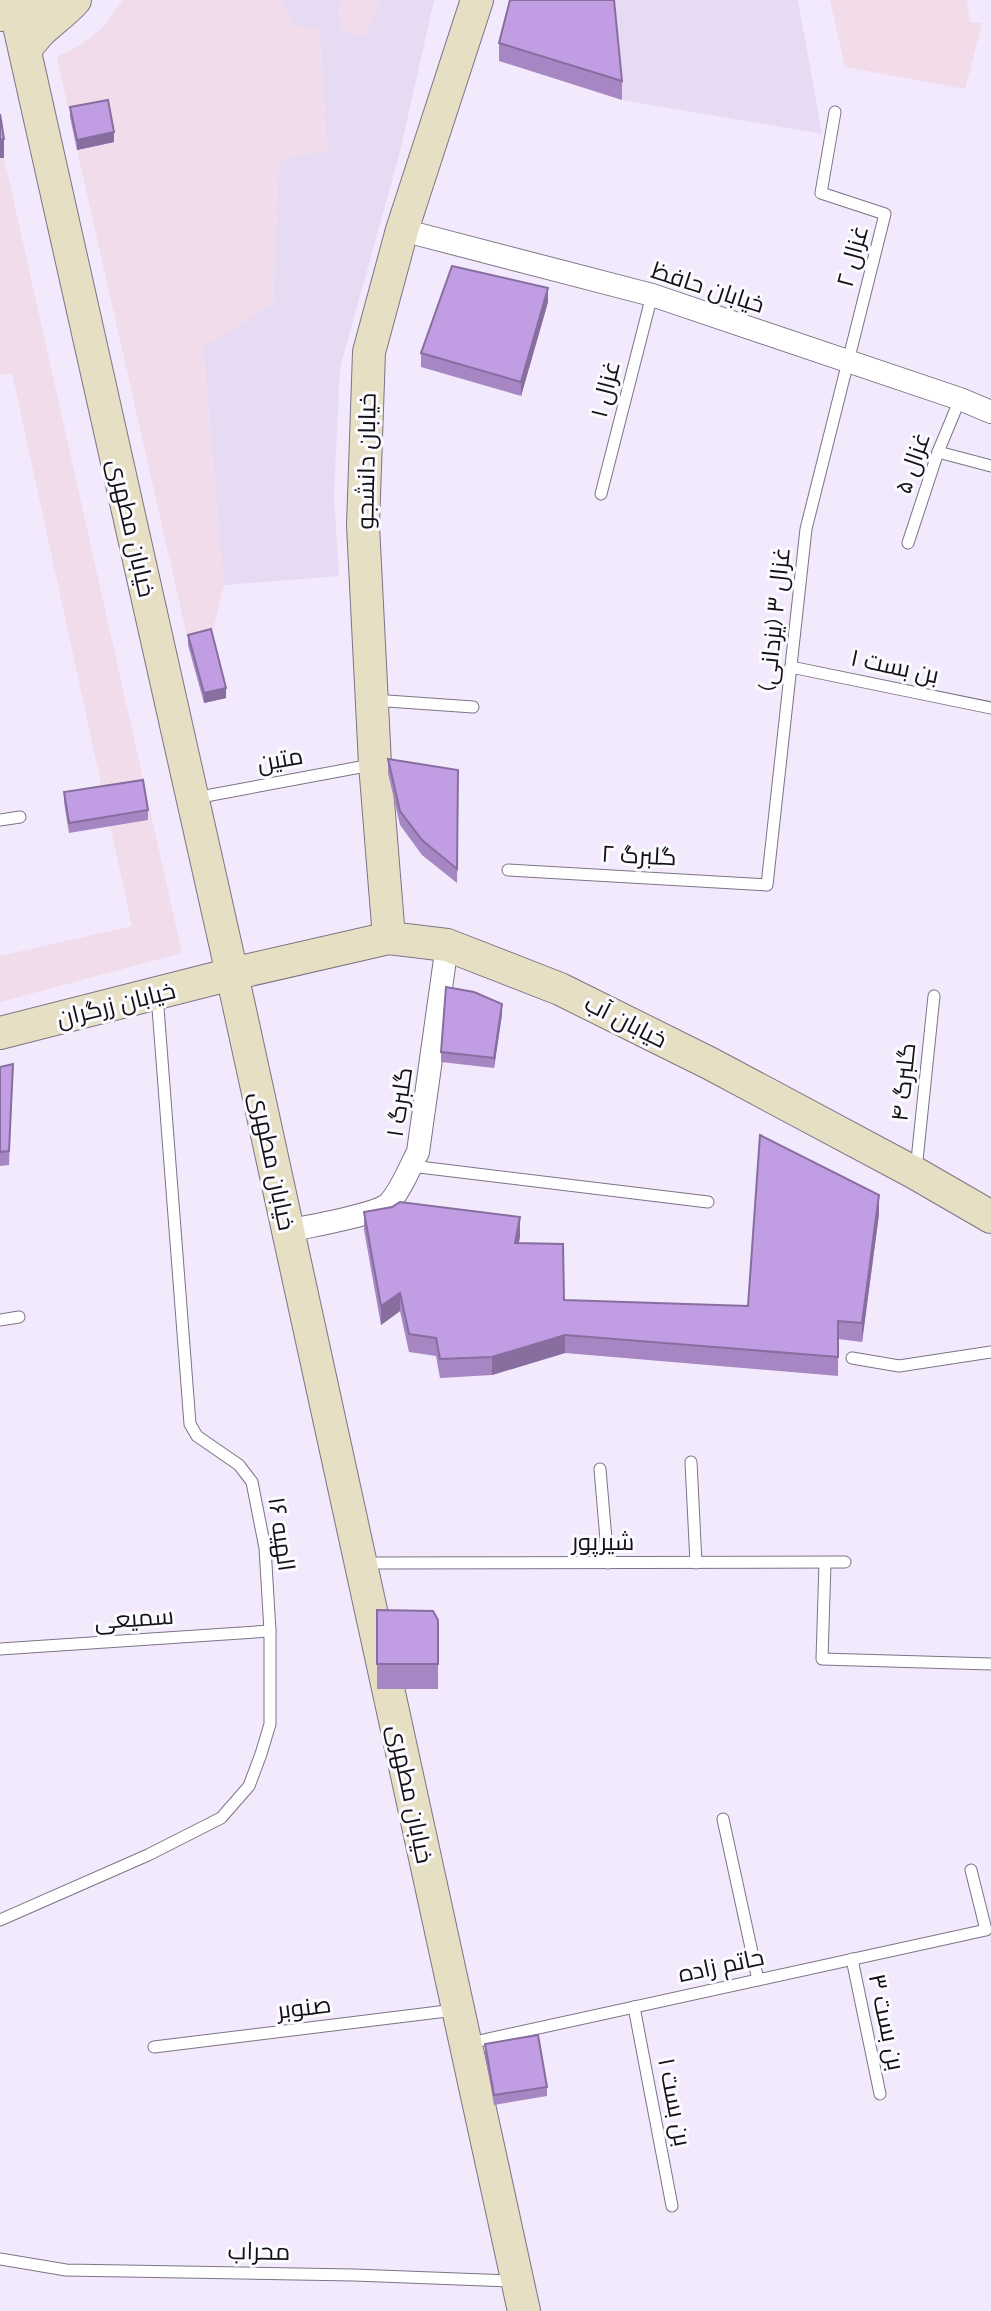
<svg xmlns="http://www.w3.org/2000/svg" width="991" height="2311" viewBox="0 0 991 2311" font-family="Raleway,Cairo,sans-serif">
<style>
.commercial{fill:#f1dceb}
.industrial{fill:#f2dcea}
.built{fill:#e7dbf4}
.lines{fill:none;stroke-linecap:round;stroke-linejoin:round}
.lane-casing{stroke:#7c7485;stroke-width:13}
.street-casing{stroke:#7c7485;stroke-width:24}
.secondary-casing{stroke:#7c7485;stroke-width:34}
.lane{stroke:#fff;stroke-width:11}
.street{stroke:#fff;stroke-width:22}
.secondary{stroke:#e7dfc3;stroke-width:32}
.wall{fill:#a687c3}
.shaded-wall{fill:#876e9f}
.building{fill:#c19de3;stroke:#876e9f;stroke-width:2}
.labels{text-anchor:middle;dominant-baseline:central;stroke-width:6;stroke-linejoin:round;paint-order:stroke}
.street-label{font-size:24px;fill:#131016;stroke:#fbfafe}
</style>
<rect width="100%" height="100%" fill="#f2e9fc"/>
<g class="commercial">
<path d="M 123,0 L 282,0 L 294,26 L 320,28 L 327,151 L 279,159 L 273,304 L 203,348 L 224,585 L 211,639 L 189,645 L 77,150 L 107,110 L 70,117 L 57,57 L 82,44 L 102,28 Z"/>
<path d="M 339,0 L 379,0 L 367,38 L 340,29 Z"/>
<path d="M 0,158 L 4,158 L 182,953 L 0,1002 L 0,956 L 132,926 L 12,373 L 0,375 Z"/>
</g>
<path class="industrial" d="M 830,0 L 967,0 L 970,22 L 982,23 L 965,89 L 845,67 Z"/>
<g class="built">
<path d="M 282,0 L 339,0 L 340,29 L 366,37 L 379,0 L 434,0 L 400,152 L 340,368 L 334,496 L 339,576 L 224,585 L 203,347 L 273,304 L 279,159 L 327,151 L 320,29 L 294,26 Z"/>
<path d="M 612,0 L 798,0 L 822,134 L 622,100 Z"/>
</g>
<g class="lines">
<defs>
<g id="lane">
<path d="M 938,452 L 991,466"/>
<path d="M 601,494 L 652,295"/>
<path d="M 908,543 L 938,452 L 960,399"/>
<path d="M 791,667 L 991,708"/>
<path d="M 373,700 L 473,707"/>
<path d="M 195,798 L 371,765"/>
<path d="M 0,820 L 20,817"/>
<path d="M 508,870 L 767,885 L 806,529 L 885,214 L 821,193 L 835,112"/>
<path d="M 411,1166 L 708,1202"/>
<path d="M 916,1170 L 934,996"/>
<path d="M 0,1320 L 19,1317"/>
<path d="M 852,1358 L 899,1366 L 991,1352"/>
<path d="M 691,1462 L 696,1563"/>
<path d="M 600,1469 L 608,1563"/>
<path d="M 362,1563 L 845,1562"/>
<path d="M 825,1563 L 822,1659 L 991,1664"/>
<path d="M 0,1649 L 270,1631"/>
<path d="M 723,1819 L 758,1980"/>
<path d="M 0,1920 L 148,1855 L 221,1818 L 249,1786 L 261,1754 L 270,1724 L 270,1631 L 265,1548 L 252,1482 L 239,1465 L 197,1436 L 190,1424 L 157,995"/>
<path d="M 852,1959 L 880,2094"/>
<path d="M 634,2007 L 672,2206"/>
<path d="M 470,2043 L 986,1930 L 971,1870"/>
<path d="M 154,2047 L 455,2010"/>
<path d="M 0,2259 L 66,2270 L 354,2275 L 513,2281"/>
</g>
<g id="street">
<path d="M 402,230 L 652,295 L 960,399 L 991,412"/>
<path d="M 288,1231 C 308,1226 379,1215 390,1202 C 401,1190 410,1167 418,1152 L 447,945"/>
</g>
<g id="secondary">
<path d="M 16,12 L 232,974 L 524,2311"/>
<path d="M 0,15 L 28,8 L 41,0"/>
<path d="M 25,51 C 39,27 57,20 75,0"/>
<path d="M 389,938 L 375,764 L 363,525 L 369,352 L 402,230 L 477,0"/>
<path d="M 0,1033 L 232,974 L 389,938 L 447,945 L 560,989 L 711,1064 L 915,1173 L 991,1217"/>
</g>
</defs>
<use href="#lane" class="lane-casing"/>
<use href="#street" class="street-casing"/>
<use href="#secondary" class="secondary-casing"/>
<use href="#lane" class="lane"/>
<use href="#street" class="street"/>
<use href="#secondary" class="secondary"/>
</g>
<g class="wall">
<path d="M 499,43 L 622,81 L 622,100 L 499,61 Z"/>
<path d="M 70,107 L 114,142 L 77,150 L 70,117 Z"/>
<path d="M 548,302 L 521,396 L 421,367 L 421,353 Z"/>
<path d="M 188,635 L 226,698 L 204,703 L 188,645 Z"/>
<path d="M 388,759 L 458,770 L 457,883 L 422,855 L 400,825 L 388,773 Z"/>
<path d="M 64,792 L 148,810 L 148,820 L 69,833 L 64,802 Z"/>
<path d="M 502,1014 L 494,1068 L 441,1062 L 441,1052 Z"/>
<path d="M 13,1064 L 9,1165 L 0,1166 L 0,1067 Z"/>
<path d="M 364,1212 L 520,1236 L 519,1243 L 564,1300 L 748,1306 L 879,1214 L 862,1342 L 838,1339 L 838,1376 L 565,1353 L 492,1375 L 440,1378 L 436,1356 L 409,1352 L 400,1311 L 381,1325 L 364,1230 Z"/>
<path d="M 377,1610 L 438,1620 L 438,1689 L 377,1689 Z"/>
<path d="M 485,2044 L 547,2087 L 547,2096 L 494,2105 L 485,2054 Z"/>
</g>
<g class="shaded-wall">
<path d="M 114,132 L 114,142 L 77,150 L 77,140 Z"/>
<path d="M 4,139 L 4,158 L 0,158 L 0,140 Z"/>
<path d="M 548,288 L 548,302 L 521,396 L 521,382 Z"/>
<path d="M 226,688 L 226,698 L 204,703 L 204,693 Z"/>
<path d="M 502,1004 L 502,1014 L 494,1068 L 494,1058 Z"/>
<path d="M 879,1195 L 879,1214 L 862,1342 L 862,1323 Z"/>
<path d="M 520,1217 L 520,1236 L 515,1261 L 515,1243 Z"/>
<path d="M 400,1293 L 400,1311 L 381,1325 L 381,1306 Z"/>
<path d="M 565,1335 L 565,1353 L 492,1375 L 492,1357 Z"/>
</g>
<g class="building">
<path d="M 510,0 L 614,0 L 622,81 L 499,43 Z"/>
<path d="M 108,100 L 114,132 L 77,140 L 70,107 Z"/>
<path d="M 0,114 L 4,139 L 0,140 Z"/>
<path d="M 452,266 L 548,288 L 521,382 L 421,353 Z"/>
<path d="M 211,629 L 226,688 L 204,693 L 188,635 Z"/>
<path d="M 388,759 L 458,770 L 457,869 L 422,840 L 400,811 Z"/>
<path d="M 143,780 L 148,810 L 69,823 L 64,792 Z"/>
<path d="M 446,987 L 474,992 L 502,1004 L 494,1058 L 441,1052 Z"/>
<path d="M 13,1064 L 9,1151 L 0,1152 L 0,1067 Z"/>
<path d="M 760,1135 L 879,1195 L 862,1323 L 838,1321 L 838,1357 L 565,1335 L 492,1357 L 440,1359 L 436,1338 L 409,1334 L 400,1293 L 381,1306 L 364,1212 L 392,1207 L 400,1202 L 520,1217 L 515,1243 L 563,1244 L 564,1300 L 748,1306 Z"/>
<path d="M 377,1610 L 433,1611 L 438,1620 L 438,1664 L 377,1664 Z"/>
<path d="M 538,2035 L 547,2087 L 494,2095 L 485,2044 Z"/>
</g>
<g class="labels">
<g class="street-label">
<text transform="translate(852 256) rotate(-75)">غزال ۲</text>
<text transform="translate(708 287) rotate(18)">خیابان حافظ</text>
<text transform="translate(605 389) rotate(-76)">غزال ۱</text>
<text transform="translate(366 461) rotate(-89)">خیابان دانشجو</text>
<text transform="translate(912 463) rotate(-71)">غزال ۵</text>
<text transform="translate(132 528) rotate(77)">خیابان مطهری</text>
<text transform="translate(774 619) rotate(-84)">غزال ۳ (یزدانی)</text>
<text transform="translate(895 666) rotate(12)">بن بست ۱</text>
<text transform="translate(280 759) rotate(-10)">متین</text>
<text transform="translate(639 855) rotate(3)">گلبرگ ۲</text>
<text transform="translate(116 1004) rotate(-14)">خیابان زرگران</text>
<text transform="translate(626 1021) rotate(27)">خیابان آب</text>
<text transform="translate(903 1082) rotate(-84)">گلبرگ ۴</text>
<text transform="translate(399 1102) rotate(-82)">گلبرگ ۱</text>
<text transform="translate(273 1161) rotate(78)">خیابان مطهری</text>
<text transform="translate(282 1534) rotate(82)">الهیه ۱۶</text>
<text x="603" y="1541">شیرپور</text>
<text transform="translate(134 1618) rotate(-4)">سمیعی</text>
<text transform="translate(411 1794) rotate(78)">خیابان مطهری</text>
<text transform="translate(721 1965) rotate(-12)">حاتم زاده</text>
<text transform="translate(304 2007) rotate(-7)">صنوبر</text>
<text transform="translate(887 2022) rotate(78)">بن بست ۳</text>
<text transform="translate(675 2102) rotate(79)">بن بست ۱</text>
<text transform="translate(259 2251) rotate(1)">محراب</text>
</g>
</g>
</svg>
